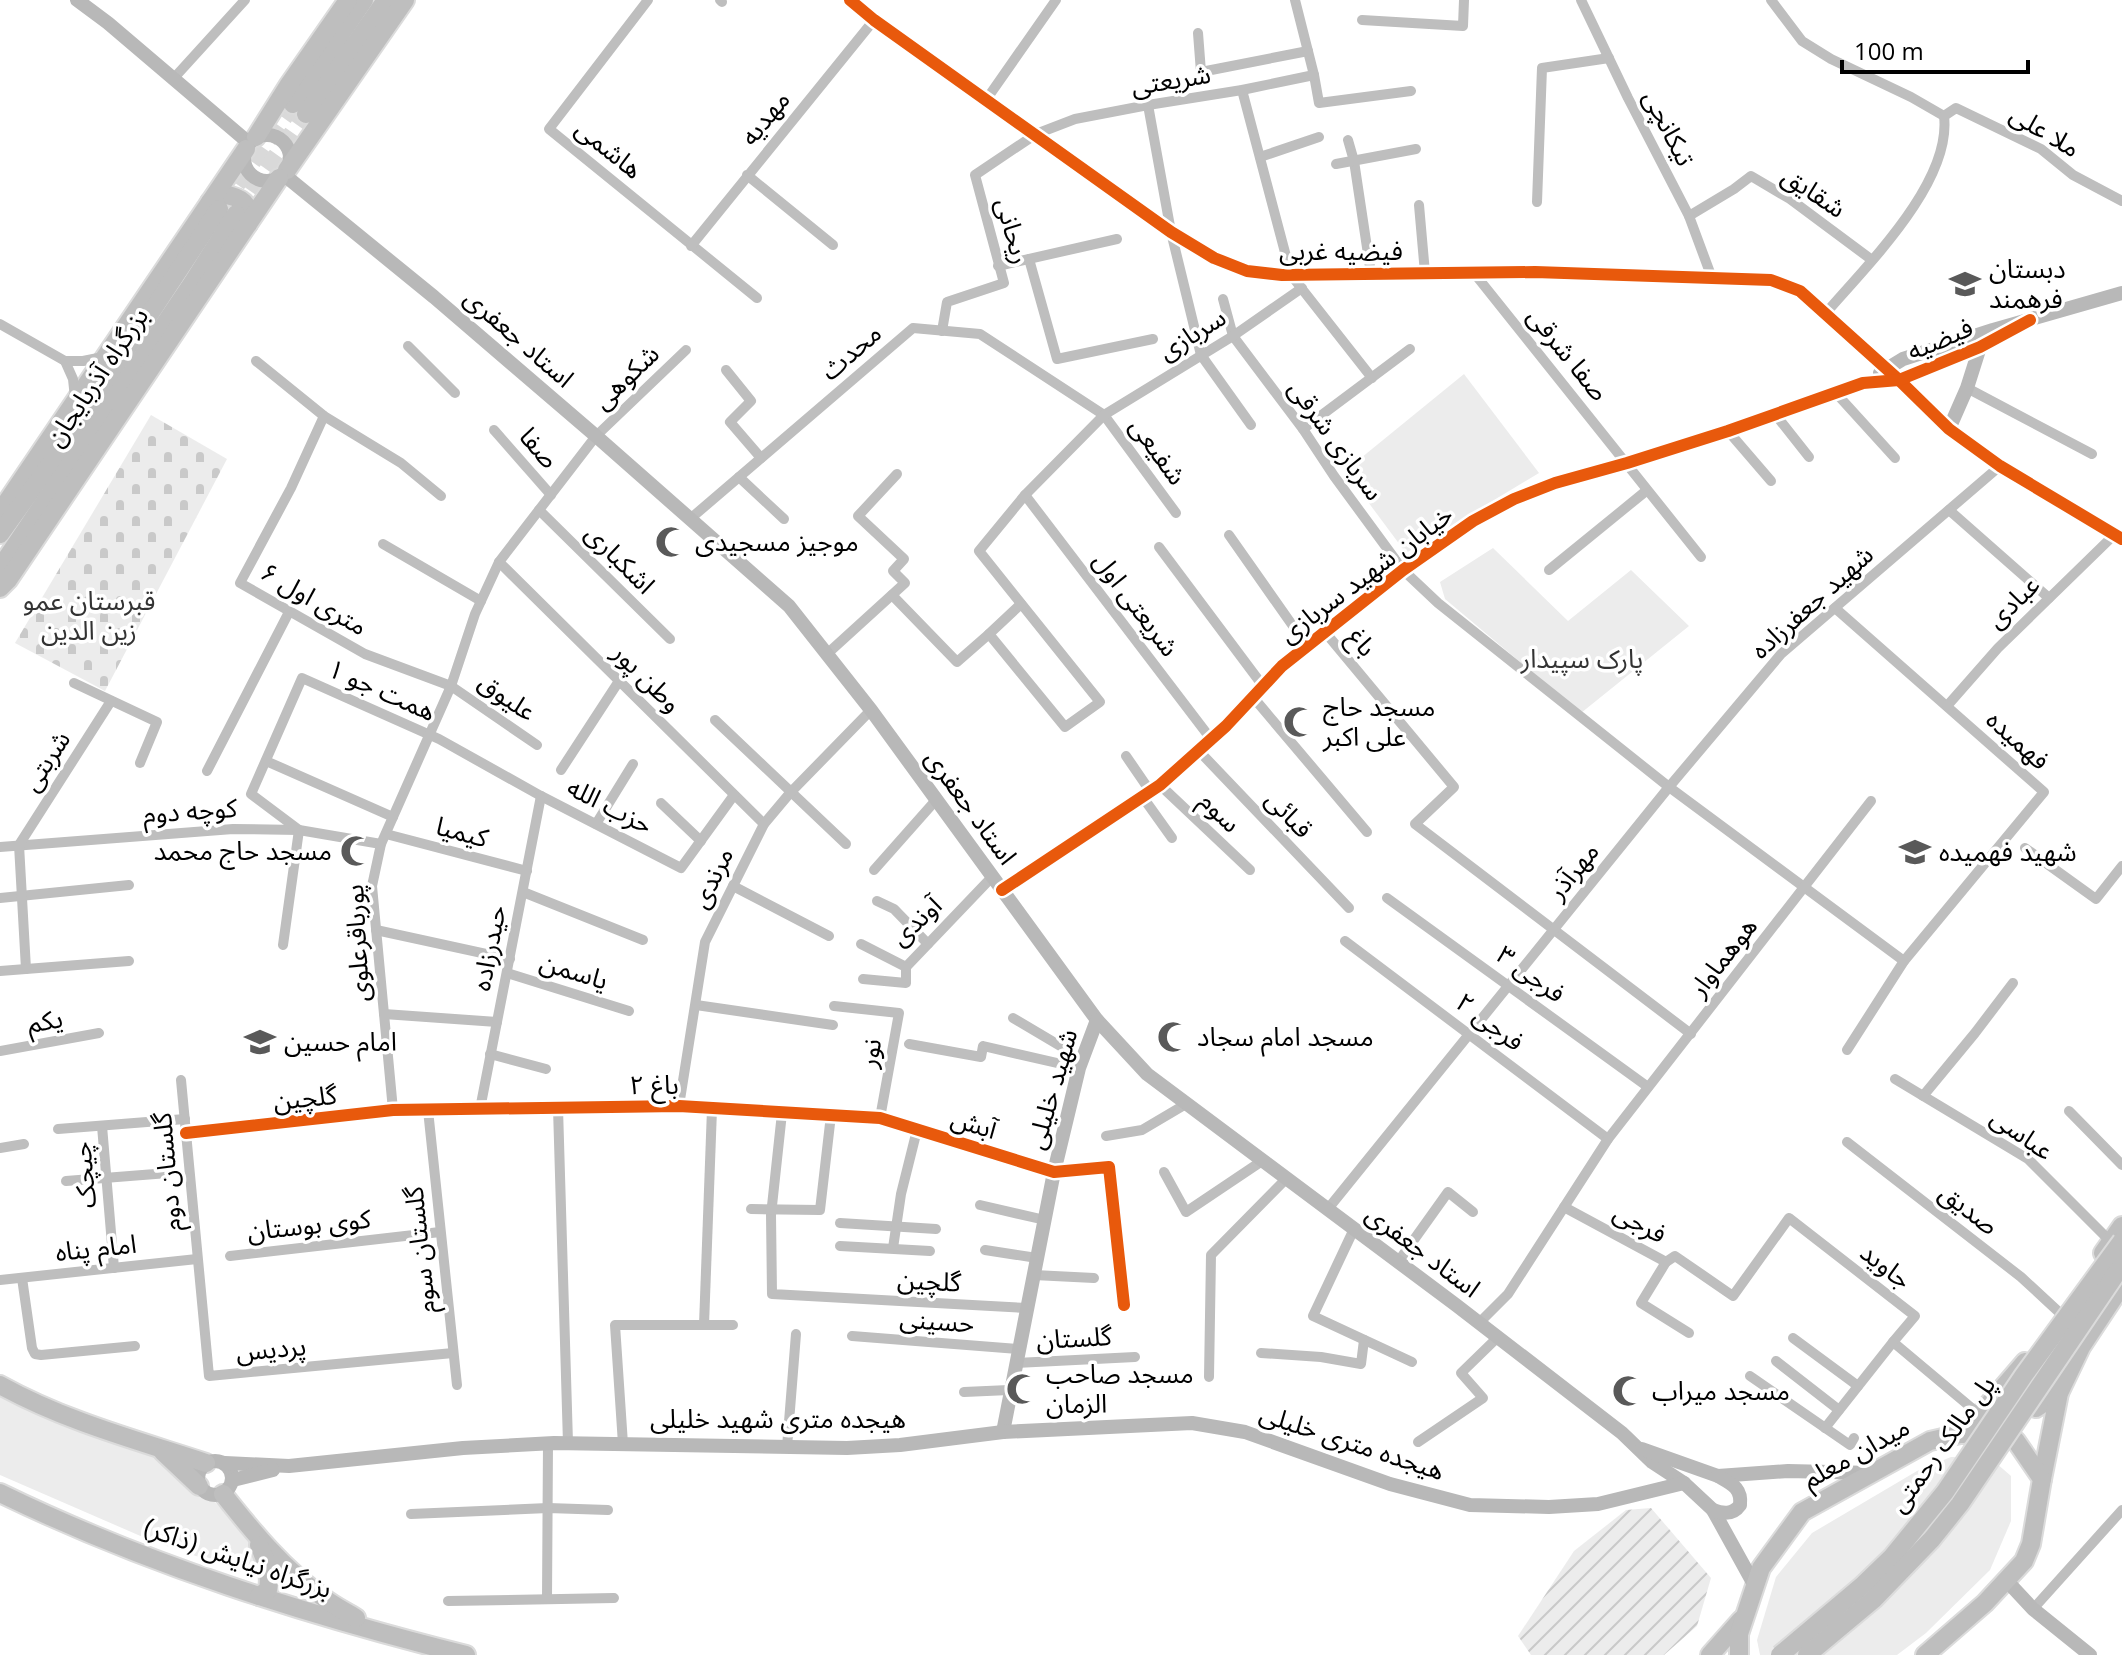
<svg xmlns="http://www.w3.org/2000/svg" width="2122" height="1655" viewBox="0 0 2122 1655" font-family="'Open Sans','Noto Sans Arabic',sans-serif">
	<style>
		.green { fill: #ececec }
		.cemetery { fill: url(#cemetery-stones) }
		.garden { fill: url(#garden-furrows) }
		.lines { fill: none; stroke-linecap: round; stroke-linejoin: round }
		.highway-tunnel { stroke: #d9d9d9; stroke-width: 18; stroke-dasharray: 18 9; stroke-linecap: butt }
		.highway-casing { stroke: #dbdbdb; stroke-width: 22 }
		.street { stroke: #bebebe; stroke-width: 10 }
		.secondary { stroke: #b8b8b8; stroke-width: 14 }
		.highway { stroke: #bebebe; stroke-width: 18 }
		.highway-bridge-casing { stroke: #dbdbdb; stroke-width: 22; stroke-linecap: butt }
		.highway-bridge { stroke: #bebebe; stroke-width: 18 }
		.cycleway-casing { stroke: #fff; stroke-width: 17 }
		.cycleway { stroke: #e8590c; stroke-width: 12 }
		.labels { text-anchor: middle; stroke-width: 7; stroke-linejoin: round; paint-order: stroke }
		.street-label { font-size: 26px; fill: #000; stroke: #fff }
		.poi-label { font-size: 26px; fill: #000; stroke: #fff; text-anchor: start }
		.park-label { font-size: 26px; fill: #333; stroke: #fff }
	</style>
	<defs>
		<pattern id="cemetery-stones" width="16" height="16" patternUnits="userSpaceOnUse" patternTransform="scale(2)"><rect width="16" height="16" fill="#ececec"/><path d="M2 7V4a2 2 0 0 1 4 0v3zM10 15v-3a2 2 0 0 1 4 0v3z" fill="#c9c9c9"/></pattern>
		<pattern id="garden-furrows" width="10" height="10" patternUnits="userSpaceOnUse" patternTransform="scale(2)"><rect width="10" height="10" fill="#ececec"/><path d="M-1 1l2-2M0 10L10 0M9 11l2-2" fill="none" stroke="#c9c9c9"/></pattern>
	</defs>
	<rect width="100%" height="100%" fill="#fff"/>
	<g class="green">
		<path d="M1464,374L1539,473L1406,553L1345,471Z"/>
		<path d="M1493,548L1568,621L1631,570L1689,626L1581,713L1445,599L1440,582Z"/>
		<path d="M0,1392L157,1455L193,1481L234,1521L301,1592L152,1541L0,1475Z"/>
		<path d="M1988,1456L2011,1476V1521L1990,1570L1926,1633L1897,1655H1760L1757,1640L1776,1577L1812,1533L1917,1471L1951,1457Z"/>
	</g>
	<path class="cemetery" d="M151,415L227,459L105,691L15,643Z"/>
	<path class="garden" d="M1651,1508L1711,1578L1697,1626L1664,1655H1531L1518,1636L1574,1551L1626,1510Z"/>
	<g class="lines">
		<g class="highway-tunnel">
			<path d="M221,206L293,104"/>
			<path d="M236,214L306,114"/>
		</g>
		<defs>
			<g id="highway">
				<path d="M293,104L364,0"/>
				<path d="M306,114L386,0"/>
				<path d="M256,137L288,86L348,0"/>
				<path d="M287,170L405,0"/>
				<path d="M210,202L222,194C241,197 252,203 248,224"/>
				<path d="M0,512L246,149"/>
				<path d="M0,534L56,456L219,209"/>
				<path d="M0,568L193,282L236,214"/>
				<path d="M0,588L8,580L279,178"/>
				<path d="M2103,1253L2122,1226"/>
				<path d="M2018,1377L2013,1392L2021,1403L2036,1408L2059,1393"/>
				<path d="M0,1385C65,1421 136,1440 206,1463"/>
				<path d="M1963,1434L2025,1362"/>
				<path d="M163,1452L199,1486"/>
				<path d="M2042,1479L2059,1393L2081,1347L2122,1285"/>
				<path d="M0,1493C148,1565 307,1615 466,1655"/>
				<path d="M223,1494C253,1532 284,1570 324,1598C334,1606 345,1611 356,1618"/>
				<path d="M259,1545C266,1561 271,1573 268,1590L259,1596"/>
				<path d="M1710,1655L1741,1620"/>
				<path d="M1739,1655V1634L1761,1568L1802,1512L1930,1441L1990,1427L2016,1441L2042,1479L2031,1544L2024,1561L1985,1603L1925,1655"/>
			</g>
		</defs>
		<use href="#highway" class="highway-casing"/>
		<g class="street">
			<path d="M648,0L549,129L757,298"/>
			<path d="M720,0L722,2"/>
			<path d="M1295,0L1314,75L1319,103L1411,91"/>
			<path d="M1581,0L1628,98L1689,216L1712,278"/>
			<path d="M1771,0L1802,41L1831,59L1911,97L1944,116C1952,183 1866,266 1825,314"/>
			<path d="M1362,20L1463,26L1464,0"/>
			<path d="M1198,33L1201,72L1308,51"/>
			<path d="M174,78L245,0"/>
			<path d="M1242,90L1291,275L1372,378"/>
			<path d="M986,100L1056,0"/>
			<path d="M1148,105L1171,232L1201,355L1251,425"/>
			<path d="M1944,116L1956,108L2041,149L2073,175L2122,201"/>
			<path d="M1348,140L1354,161L1371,274"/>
			<path d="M1260,157L1319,137"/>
			<path d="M1336,164L1416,149"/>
			<path d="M747,175L833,245"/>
			<path d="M1537,202L1542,68L1609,58"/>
			<path d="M1419,205L1425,273"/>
			<path d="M1689,216L1734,189L1751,176L1790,199L1872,260"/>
			<path d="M691,246L874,20"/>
			<path d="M1029,259L1057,359L1153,339"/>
			<path d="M998,266L1117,239"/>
			<path d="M1474,273L1701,557"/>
			<path d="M1223,299L1233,336L1303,429L1334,476L1403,570L1438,603L1669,787L1781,654L2000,466"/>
			<path d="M0,324L65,361"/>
			<path d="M942,331L947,302L1004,283L975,175L1036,134L1075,119L1148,105L1242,90L1314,75"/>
			<path d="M408,346L455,393"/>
			<path d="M256,361L324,416L401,463L441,496"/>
			<path d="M726,370L751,401L730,422L761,458"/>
			<path d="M1967,388L2092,454"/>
			<path d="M1835,392L1895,458"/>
			<path d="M75,398L73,379L65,361H83L103,357"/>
			<path d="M1775,414L1809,457"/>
			<path d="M324,416L291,488L240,583L365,654L451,686L537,745"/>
			<path d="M1303,429L1410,349"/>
			<path d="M494,430L551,495"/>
			<path d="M1728,431L1771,481"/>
			<path d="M739,477L784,519"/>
			<path d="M1025,495L1211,739"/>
			<path d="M539,510L670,639"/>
			<path d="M1949,510L2049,598"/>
			<path d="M690,519L913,328L980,334L1104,415L1176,513"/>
			<path d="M1229,535L1307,646"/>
			<path d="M383,544L481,601"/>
			<path d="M1159,547L1263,686"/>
			<path d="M499,562L764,824"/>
			<path d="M1549,570L1646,491"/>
			<path d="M892,595L957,662L989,634L1065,727L1100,702L979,551L1025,495L1104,415L1233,336L1302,288"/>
			<path d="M1835,608L2044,792L1904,961L1847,1050"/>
			<path d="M1325,632L1454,787L1415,824L1691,1034"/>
			<path d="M989,634L1021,604"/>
			<path d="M827,654L905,583L893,571L904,559L858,516L897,474"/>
			<path d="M74,683L157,722L140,763"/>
			<path d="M1253,697L1367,832"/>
			<path d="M1947,706L1998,648L2115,534"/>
			<path d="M715,720L846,844"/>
			<path d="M1198,750L1349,908"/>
			<path d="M1126,756L1150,791"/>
			<path d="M266,761L393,817"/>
			<path d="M561,770L619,681"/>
			<path d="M207,771L289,612"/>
			<path d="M1160,785L1250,870"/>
			<path d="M1142,796L1172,838"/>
			<path d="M661,803L701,841"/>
			<path d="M596,824L633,764"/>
			<path d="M386,834L527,871"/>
			<path d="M0,847L233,829L299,830L381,844"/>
			<path d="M2025,848L2096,899L2122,866"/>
			<path d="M874,870L936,800"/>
			<path d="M733,886L829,936"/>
			<path d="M523,892L643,940"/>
			<path d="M0,898L129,885"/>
			<path d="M1387,898L1648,1087"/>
			<path d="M877,901L894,909L928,944"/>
			<path d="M376,930L510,959"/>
			<path d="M1345,941L1608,1139"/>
			<path d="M861,944L906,967L992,877"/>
			<path d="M283,945L299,830L251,794L302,678L439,739L541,796L681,868L734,795"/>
			<path d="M26,969L19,845L111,701"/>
			<path d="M0,971L129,961"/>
			<path d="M507,973L629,1011"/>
			<path d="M863,979L906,983V967"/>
			<path d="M696,1005L833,1025"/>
			<path d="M834,1006L899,1013L880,1118"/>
			<path d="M384,1014L497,1022"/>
			<path d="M1013,1018L1062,1047L1079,1068"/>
			<path d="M909,1044L981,1057L983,1046L1079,1068"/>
			<path d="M0,1051L99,1033"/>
			<path d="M490,1054L546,1069"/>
			<path d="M1895,1079L2028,1159L2111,1242"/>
			<path d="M181,1080L209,1376L453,1353"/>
			<path d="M1923,1096L1975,1033L2013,983"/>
			<path d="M679,1106L705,942L764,824L790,793L871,710"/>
			<path d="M558,1108L568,1443"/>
			<path d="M480,1109L541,796"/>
			<path d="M393,1110L372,886L381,844L451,686L475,614L499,562L596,436L686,350"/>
			<path d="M428,1110L457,1385"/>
			<path d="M2069,1111L2122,1165"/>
			<path d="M782,1113L771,1215L772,1294L1027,1308"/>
			<path d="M102,1126L114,1268"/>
			<path d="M58,1129L185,1119"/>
			<path d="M186,1133L393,1110L679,1106L880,1118L1054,1172L1109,1167L1124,1305"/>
			<path d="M1106,1136L1142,1130L1186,1104"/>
			<path d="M1847,1142L2021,1277L2061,1314"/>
			<path d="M0,1148L24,1144"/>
			<path d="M1164,1172L1186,1212L1262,1161"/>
			<path d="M66,1181L168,1173"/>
			<path d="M980,1205L1045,1220"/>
			<path d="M1564,1207L1666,1262L1675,1256L1733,1296L1789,1218L1915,1316L1893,1342L1980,1415"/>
			<path d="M751,1209L820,1210L831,1115"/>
			<path d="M1327,1210L1669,787L1904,961"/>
			<path d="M840,1223L936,1229"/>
			<path d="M1354,1229L1313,1316L1412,1362"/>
			<path d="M840,1246L930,1251"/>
			<path d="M893,1248L901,1194L917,1130"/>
			<path d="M985,1250L1037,1258"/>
			<path d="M230,1256L440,1232"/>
			<path d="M1398,1262L1448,1192L1473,1212"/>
			<path d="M1666,1262L1641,1303L1689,1333"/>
			<path d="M1034,1275L1094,1278"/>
			<path d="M22,1278L32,1348L35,1354L41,1355L135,1346"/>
			<path d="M0,1280L197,1259"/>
			<path d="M1479,1323L1508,1294L1608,1139L1871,801"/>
			<path d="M704,1325L712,1109"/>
			<path d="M852,1336L1018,1349"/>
			<path d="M1793,1338L1858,1386"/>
			<path d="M1261,1353L1321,1357L1361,1364L1364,1340"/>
			<path d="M1776,1361L1839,1410"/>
			<path d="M1015,1363L1135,1357"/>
			<path d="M1750,1376L1850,1445L1854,1438"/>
			<path d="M1209,1377L1211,1255L1286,1179"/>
			<path d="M964,1392L1009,1390"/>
			<path d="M1825,1428L1893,1342"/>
			<path d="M1418,1442L1483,1398L1461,1373L1498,1337"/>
			<path d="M623,1444L615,1325H733"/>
			<path d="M787,1447L796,1334"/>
			<path d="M411,1514L548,1508L608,1510"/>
			<path d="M547,1599L548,1443"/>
			<path d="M448,1601L614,1598"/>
			<path d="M2033,1609L2122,1510"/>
		</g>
		<g class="secondary">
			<path d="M77,0L108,23L249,143"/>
			<path d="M850,0L874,20L1171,232L1214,258L1247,271L1282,275L1535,272L1771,280L1800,291L1899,380L1949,429L2000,466L2122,539"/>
			<circle cx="267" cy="158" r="23"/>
			<path d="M283,174L434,297L596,436L789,606L871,710L1097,1020L1147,1074L1456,1305L1622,1433L1652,1462L1684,1483L1713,1510L1755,1586"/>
			<path d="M1880,373L1903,359L1993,330L2122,293"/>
			<path d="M1949,429L1967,388L1980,347"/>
			<path d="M1002,890L1160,785L1226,726L1282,666L1403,570L1473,521L1514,499L1555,483L1627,463L1728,431L1863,383L1899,380L1980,347L2030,320"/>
			<path d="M1003,1432L1054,1172L1079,1068L1097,1020"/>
			<path d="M1642,1449L1718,1476L1788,1471L1873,1473"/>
			<circle cx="215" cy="1478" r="17"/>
			<path d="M225,1463L289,1466L463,1448L554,1443L847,1448L900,1445L1003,1432L1192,1423L1245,1432L1390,1484L1470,1505L1549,1507L1598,1504L1684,1483"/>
			<path d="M233,1480L273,1470"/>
			<path d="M1713,1510C1723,1514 1733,1515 1740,1505C1742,1488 1732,1484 1718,1476"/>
			<path d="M2006,1580L2033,1609L2090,1655"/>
		</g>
		<use href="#highway" class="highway"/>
		<defs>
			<g id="highway-bridge">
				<path d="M1780,1655L1862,1586L1892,1557L1945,1492L2024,1375L2122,1241"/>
				<path d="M1807,1655L1874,1599L1932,1539L1960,1504L2122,1265"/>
			</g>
		</defs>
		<use href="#highway-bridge" class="highway-bridge-casing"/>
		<use href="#highway-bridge" class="highway-bridge"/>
		<defs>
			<g id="cycleway">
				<path d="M850,0L874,20L1171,232L1214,258L1247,271L1282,275L1535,272L1771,280L1800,291L1899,380L1949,429L2000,466L2122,539"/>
				<path d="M1002,890L1160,785L1226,726L1282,666L1403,570L1473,521L1514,499L1555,483L1627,463L1728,431L1863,383L1899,380L1980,347L2030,320"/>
				<path d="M186,1133L393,1110L679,1106L880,1118L1054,1172L1109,1167L1124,1305"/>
			</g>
		</defs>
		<use href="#cycleway" class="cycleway-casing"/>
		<use href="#cycleway" class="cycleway"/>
	</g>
	<defs>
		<symbol id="school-bare" viewBox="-9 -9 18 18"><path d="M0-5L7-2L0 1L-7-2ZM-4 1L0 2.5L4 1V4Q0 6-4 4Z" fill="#595959" stroke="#fff" stroke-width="2.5" paint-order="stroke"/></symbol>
		<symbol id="mosque-bare" viewBox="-9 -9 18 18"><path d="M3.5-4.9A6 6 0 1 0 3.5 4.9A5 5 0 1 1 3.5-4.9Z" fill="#595959" stroke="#fff" stroke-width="2.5" paint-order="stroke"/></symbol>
	</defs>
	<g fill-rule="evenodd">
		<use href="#school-bare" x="1943" y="262" width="44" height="44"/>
		<use href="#mosque-bare" x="649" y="520" width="44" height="44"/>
		<use href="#mosque-bare" x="1277" y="700" width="44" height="44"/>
		<use href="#mosque-bare" x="334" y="829" width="44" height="44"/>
		<use href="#school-bare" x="1893" y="830" width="44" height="44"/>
		<use href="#mosque-bare" x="1151" y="1015" width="44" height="44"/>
		<use href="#school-bare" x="238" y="1020" width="44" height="44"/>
		<use href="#mosque-bare" x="1000" y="1367" width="44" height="44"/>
		<use href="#mosque-bare" x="1606" y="1369" width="44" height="44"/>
	</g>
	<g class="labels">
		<g class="street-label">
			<text transform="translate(1171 80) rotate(-9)" y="9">شریعتی</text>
			<text transform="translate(765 118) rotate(-51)" y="9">مهدیه</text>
			<text transform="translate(1669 128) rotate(63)" y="9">تیکانچی</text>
			<text transform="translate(2045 131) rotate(31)" y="9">ملا علی</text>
			<text transform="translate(609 149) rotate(39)" y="9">هاشمی</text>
			<text transform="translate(1814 192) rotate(34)" y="9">شقایق</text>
			<text transform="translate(1013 231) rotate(75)" y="9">ریحانی</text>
			<text x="1341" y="260">فیضیه غربی</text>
			<text transform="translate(1192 334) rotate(-32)" y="9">سربازی</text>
			<text transform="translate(519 338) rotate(41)" y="9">استاد جعفری</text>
			<text transform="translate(1940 339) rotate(-23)" y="9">فیضیه</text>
			<text transform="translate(851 352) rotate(-41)" y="9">محدث</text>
			<text transform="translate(1568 354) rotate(51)" y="9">صفا شرقی</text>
			<text transform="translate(97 377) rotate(-56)" y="9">بزرگراه آذربایجان</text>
			<text transform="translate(626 377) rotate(-44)" y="9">شکوهی</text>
			<text transform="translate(1336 440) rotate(54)" y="9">سربازی شرقی</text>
			<text transform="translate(539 448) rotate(49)" y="9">صفا</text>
			<text transform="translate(1158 451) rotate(54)" y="9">شفیعی</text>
			<text transform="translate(620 559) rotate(45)" y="9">اشکباری</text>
			<text transform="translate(1366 574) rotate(-37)" y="9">خیابان شهید سربازی</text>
			<text transform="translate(314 599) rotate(30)" y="9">۶ متری اول</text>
			<text transform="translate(1812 602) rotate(-42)" y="9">شهید جعفرزاده</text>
			<text transform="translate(2013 602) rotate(-44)" y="9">عبادی</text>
			<text transform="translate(1136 604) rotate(53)" y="9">شریعتی اول</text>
			<text transform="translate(1362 642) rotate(50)" y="9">باغ</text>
			<text transform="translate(647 678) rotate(45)" y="9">وطن پور</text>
			<text transform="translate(382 690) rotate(24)" y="9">همت جو ۱</text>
			<text transform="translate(507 697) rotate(34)" y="9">علیوق</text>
			<text transform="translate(2018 740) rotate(42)" y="9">فهمیده</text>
			<text transform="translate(46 761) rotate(-57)" y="9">شربتی</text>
			<text transform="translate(610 806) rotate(27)" y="9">حزب الله</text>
			<text transform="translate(971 807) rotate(54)" y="9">استاد جعفری</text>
			<text transform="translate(190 811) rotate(-4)" y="9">کوچه دوم</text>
			<text transform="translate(1220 812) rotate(44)" y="9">سوم</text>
			<text transform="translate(1289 814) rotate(46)" y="9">قبائی</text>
			<text transform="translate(462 832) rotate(15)" y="9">کیمیا</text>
			<text transform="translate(1573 871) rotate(-51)" y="9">مهرآذر</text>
			<text transform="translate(712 878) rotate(-64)" y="9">مرندی</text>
			<text transform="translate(916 921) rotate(-43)" y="9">آوندی</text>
			<text transform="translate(357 943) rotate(-93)" y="9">پورباقرعلوی</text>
			<text transform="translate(489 948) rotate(-79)" y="9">حیدرزاده</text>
			<text transform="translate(1723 957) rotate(-52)" y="9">هوهماوار</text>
			<text transform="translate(574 971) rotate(17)" y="9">یاسمن</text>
			<text transform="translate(1531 974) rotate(36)" y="9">فرجی ۳</text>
			<text transform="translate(45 1021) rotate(-10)" y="9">یکم</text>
			<text transform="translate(1490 1022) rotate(37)" y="9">فرجی ۲</text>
			<text transform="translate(870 1053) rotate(-80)" y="9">نور</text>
			<text x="654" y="1094">باغ ۲</text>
			<text transform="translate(1052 1089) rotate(-74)" y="9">شهید خلیلی</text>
			<text transform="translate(305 1098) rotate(-6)" y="9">گلچین</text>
			<text transform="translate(974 1124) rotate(17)" y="9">آبش</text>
			<text transform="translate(2022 1134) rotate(35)" y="9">عباسی</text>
			<text transform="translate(167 1172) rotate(-95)" y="9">گلستان دوم</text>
			<text transform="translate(84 1175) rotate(-95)" y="9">چیچک</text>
			<text transform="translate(1969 1209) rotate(38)" y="9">صدیق</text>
			<text transform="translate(1640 1223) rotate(28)" y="9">فرجی</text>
			<text transform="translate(309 1225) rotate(-6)" y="9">کوی بوستان</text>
			<text transform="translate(96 1248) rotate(-6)" y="9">امام پناه</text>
			<text transform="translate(420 1250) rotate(-96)" y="9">گلستان سوم</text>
			<text transform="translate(1423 1251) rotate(37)" y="9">استاد جعفری</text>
			<text transform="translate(1886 1266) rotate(38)" y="9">جاوید</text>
			<text transform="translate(929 1281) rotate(3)" y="9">گلچین</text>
			<text transform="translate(937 1321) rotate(4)" y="9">حسینی</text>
			<text transform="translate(1074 1338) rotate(-3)" y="9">گلستان</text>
			<text transform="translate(271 1349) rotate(-5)" y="9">پردیس</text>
			<text x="778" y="1428">هیجده متری شهید خلیلی</text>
			<text transform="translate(1352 1442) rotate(18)" y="9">هیجده متری خلیلی</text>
			<text transform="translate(1942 1444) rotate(-54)" y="9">پل مالک رحمتی</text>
			<text transform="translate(1856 1453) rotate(-29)" y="9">میدان معلم</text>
			<text transform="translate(238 1558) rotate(19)" y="9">بزرگراه نیایش (ذاکر)</text>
		</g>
		<g class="poi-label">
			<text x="1989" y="278">دبستان<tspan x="1989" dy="30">فرهمند</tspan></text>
			<text x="695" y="551">موجیز مسجیدی</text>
			<text x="1323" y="716">مسجد حاج<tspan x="1323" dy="30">علی اکبر</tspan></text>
			<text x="332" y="860" text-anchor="end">مسجد حاج محمد</text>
			<text x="1939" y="861">شهید فهمیده</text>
			<text x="1197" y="1046">مسجد امام سجاد</text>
			<text x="284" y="1051">امام حسین</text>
			<text x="1046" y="1383">مسجد صاحب<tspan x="1046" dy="30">الزمان</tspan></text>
			<text x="1652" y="1400">مسجد میراب</text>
		</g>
		<g class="park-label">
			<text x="89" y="610">قبرستان عمو<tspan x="89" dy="30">زین الدین</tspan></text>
			<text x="1582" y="668">پارک سپیدار</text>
		</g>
	</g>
	<path d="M1842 60v12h186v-12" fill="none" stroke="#000000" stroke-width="4"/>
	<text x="1854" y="60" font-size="24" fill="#000000" stroke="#ffffff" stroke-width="6" paint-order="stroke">100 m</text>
</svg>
